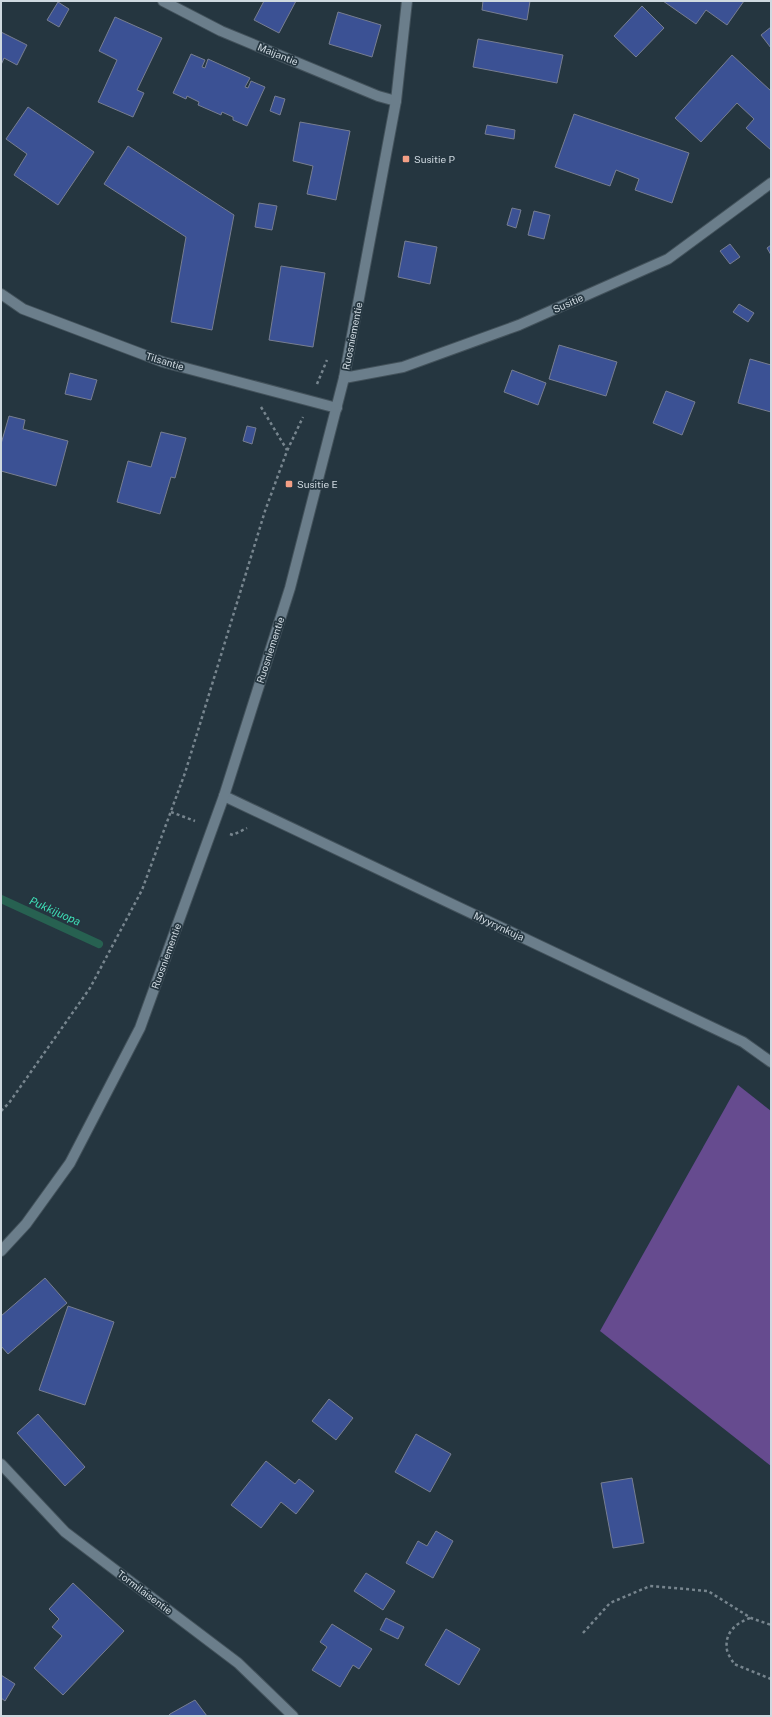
<svg xmlns="http://www.w3.org/2000/svg" width="772" height="1717" viewBox="0 0 772 1717" font-family="'Public Sans',sans-serif">
	<style>
		.green { fill: #664b8f }
		.lines { fill: none; stroke-linecap: round; stroke-linejoin: round }
		.stream { stroke: #276151; stroke-width: 8 }
		.building { fill: #3b5194; stroke: #777e91 }
		.minor-casing { stroke: #43525b; stroke-width: 12 }
		.tertiary-casing { stroke: #43525b; stroke-width: 12 }
		.path { stroke: #77858e; stroke-width: 2.5; stroke-dasharray: 3 3; stroke-linecap: butt }
		.minor { stroke: #6b7e8b; stroke-width: 10 }
		.tertiary { stroke: #6b7e8b; stroke-width: 10 }
		.poi-dot { fill: #f39f85; stroke: #253640; stroke-width: 1.5 }
		.labels { text-anchor: middle; stroke-width: 3.5; stroke-linejoin: round; paint-order: stroke }
		.street-label { font-size: 10px; fill: #cfd9e0; stroke: #253640 }
		.poi-label { font-size: 10px; fill: #cfd9e0; stroke: #253640; text-anchor: start }
		.water-label { font-size: 11px; font-style: italic; fill: #3edeb6; stroke: #253640 }
	</style>
	<rect width="100%" height="100%" fill="#253640"/>
	<path class="green" d="M738,1085L771,1111V1466L600,1331Z"/>
	<g class="lines">
		<path class="stream" d="M1,899L99,944"/>
	</g>
	<g class="building">
		<path d="M264,1H296L279,33L254,20Z"/>
		<path d="M483,1H530L527,20L482,10Z"/>
		<path d="M663,1H744L727,25L706,10L696,24Z"/>
		<path d="M58,2L69,9L59,27L47,20Z"/>
		<path d="M642,6L664,28L636,57L614,36Z"/>
		<path d="M338,12L381,25L372,57L329,44Z"/>
		<path d="M115,17L162,38L137,90L144,93L133,117L98,102L117,60L99,51Z"/>
		<path d="M771,27V48L761,35Z"/>
		<path d="M1,32L27,45L17,65L4,58L1,65Z"/>
		<path d="M478,39L563,55L557,83L473,67Z"/>
		<path d="M191,54L205,60L202,67L205,68L208,59L250,78L245,87L248,88L251,81L265,87L247,126L233,120V117L222,112L221,115L198,105L199,102L187,96L186,99L173,93Z"/>
		<path d="M732,55L771,91V150L746,128L754,119L737,103L701,142L675,118Z"/>
		<path d="M275,96L285,99L280,115L270,111Z"/>
		<path d="M28,107L94,152L58,205L14,175L27,154L6,139Z"/>
		<path d="M574,114L689,153L672,203L635,190L639,179L616,170L610,186L555,167Z"/>
		<path d="M300,122L350,131L336,200L307,194L313,166L293,161Z"/>
		<path d="M487,125L515,130L514,139L485,134Z"/>
		<path d="M128,146L234,215L212,330L171,322L186,237L104,184Z"/>
		<path d="M259,203L277,206L272,230L255,227Z"/>
		<path d="M512,208L521,210L516,228L507,225Z"/>
		<path d="M534,211L550,215L544,239L528,235Z"/>
		<path d="M405,241L437,247L430,284L398,277Z"/>
		<path d="M730,244L740,257L730,264L720,251Z"/>
		<path d="M771,245V255L767,248Z"/>
		<path d="M281,266L325,273L313,347L269,340Z"/>
		<path d="M739,304L754,313L748,322L733,312Z"/>
		<path d="M559,345L617,362L606,396L549,379Z"/>
		<path d="M750,359L771,365V412L738,403Z"/>
		<path d="M512,370L546,383L538,405L504,392Z"/>
		<path d="M70,373L97,380L91,400L65,394Z"/>
		<path d="M666,391L695,402L682,435L653,423Z"/>
		<path d="M9,416L25,420L23,429L68,441L56,486L1,471V444Z"/>
		<path d="M247,426L256,428L252,444L243,441Z"/>
		<path d="M161,432L186,438L175,478L171,477L160,514L117,502L128,461L151,467Z"/>
		<path d="M45,1278L67,1303L8,1354L1,1346V1316Z"/>
		<path d="M68,1306L114,1322L85,1405L39,1390Z"/>
		<path d="M329,1399L353,1418L336,1440L312,1421Z"/>
		<path d="M38,1414L85,1467L65,1486L17,1433Z"/>
		<path d="M416,1434L451,1454L430,1492L395,1472Z"/>
		<path d="M266,1461L295,1484L299,1479L314,1491L296,1514L281,1502L261,1528L231,1505Z"/>
		<path d="M632,1478L644,1543L613,1548L601,1483Z"/>
		<path d="M436,1531L453,1541L433,1578L406,1563L418,1541L427,1546Z"/>
		<path d="M366,1573L395,1591L383,1610L354,1591Z"/>
		<path d="M73,1583L124,1631L63,1695L34,1668L62,1636L52,1627L59,1619L49,1609Z"/>
		<path d="M386,1618L404,1627L398,1639L380,1630Z"/>
		<path d="M332,1624L372,1649L359,1669L353,1665L340,1687L312,1670L327,1647L320,1642Z"/>
		<path d="M446,1629L480,1649L459,1685L425,1665Z"/>
		<path d="M1,1675L15,1684L5,1701L1,1698Z"/>
		<path d="M195,1700L207,1716H168L170,1714Z"/>
	</g>
	<g class="lines">
		<defs>
			<g id="minor">
				<path d="M163,1L221,31L378,96L396,101"/>
				<path d="M1,294L23,309L163,362L337,408"/>
				<path d="M344,378L403,367L519,325L668,259L771,183"/>
				<path d="M224,796L743,1042L771,1062"/>
				<path d="M1,1464L65,1532L238,1663L293,1716"/>
			</g>
			<path id="tertiary" d="M1,1251L26,1224L70,1163L140,1028L224,796L290,588L344,378L396,101L407,1"/>
		</defs>
		<use href="#minor" class="minor-casing"/>
		<use href="#tertiary" class="tertiary-casing"/>
		<g class="path">
			<path d="M317,384L327,360"/>
			<path d="M261,407L287,450"/>
			<path d="M171,812L195,821"/>
			<path d="M230,834L233,835L247,828"/>
			<path d="M1,1111L9,1103L90,988L142,890L185,773L265,511L287,451L303,417"/>
			<path d="M750,1618C736,1623 724,1633 727,1650C728,1655 732,1660 734,1664L771,1679"/>
			<path d="M583,1633L610,1603L650,1586L708,1591L751,1618L771,1625"/>
		</g>
		<use href="#minor" class="minor"/>
		<use href="#tertiary" class="tertiary"/>
	</g>
	<g class="poi-dot">
		<rect x="402" y="155" width="8" height="8" rx="2"/>
		<rect x="285" y="480" width="8" height="8" rx="2"/>
	</g>
	<g class="labels">
		<g class="street-label">
			<text transform="translate(278 54) rotate(22)" y="4">Maijantie</text>
			<text transform="translate(568 303) rotate(-24)" y="4">Susitie</text>
			<text transform="translate(352 336) rotate(-79)" y="4">Ruosniementie</text>
			<text transform="translate(165 361) rotate(17)" y="4">Tilsantie</text>
			<text transform="translate(270 650) rotate(-72)" y="4">Ruosniementie</text>
			<text transform="translate(499 926) rotate(25)" y="4">Myyrynkuja</text>
			<text transform="translate(166 956) rotate(-70)" y="4">Ruosniementie</text>
			<text transform="translate(145 1592) rotate(37)" y="4">Tormilaisentie</text>
		</g>
		<g class="poi-label">
			<text x="414" y="163">Susitie P</text>
			<text x="297" y="488">Susitie E</text>
		</g>
		<g class="water-label">
			<text transform="translate(55 911) rotate(24)" y="4">Pukkijuopa</text>
		</g>
	</g>
	<rect width="772" height="1717" fill="none" stroke="#cfd9e0" stroke-width="4"/>
</svg>
